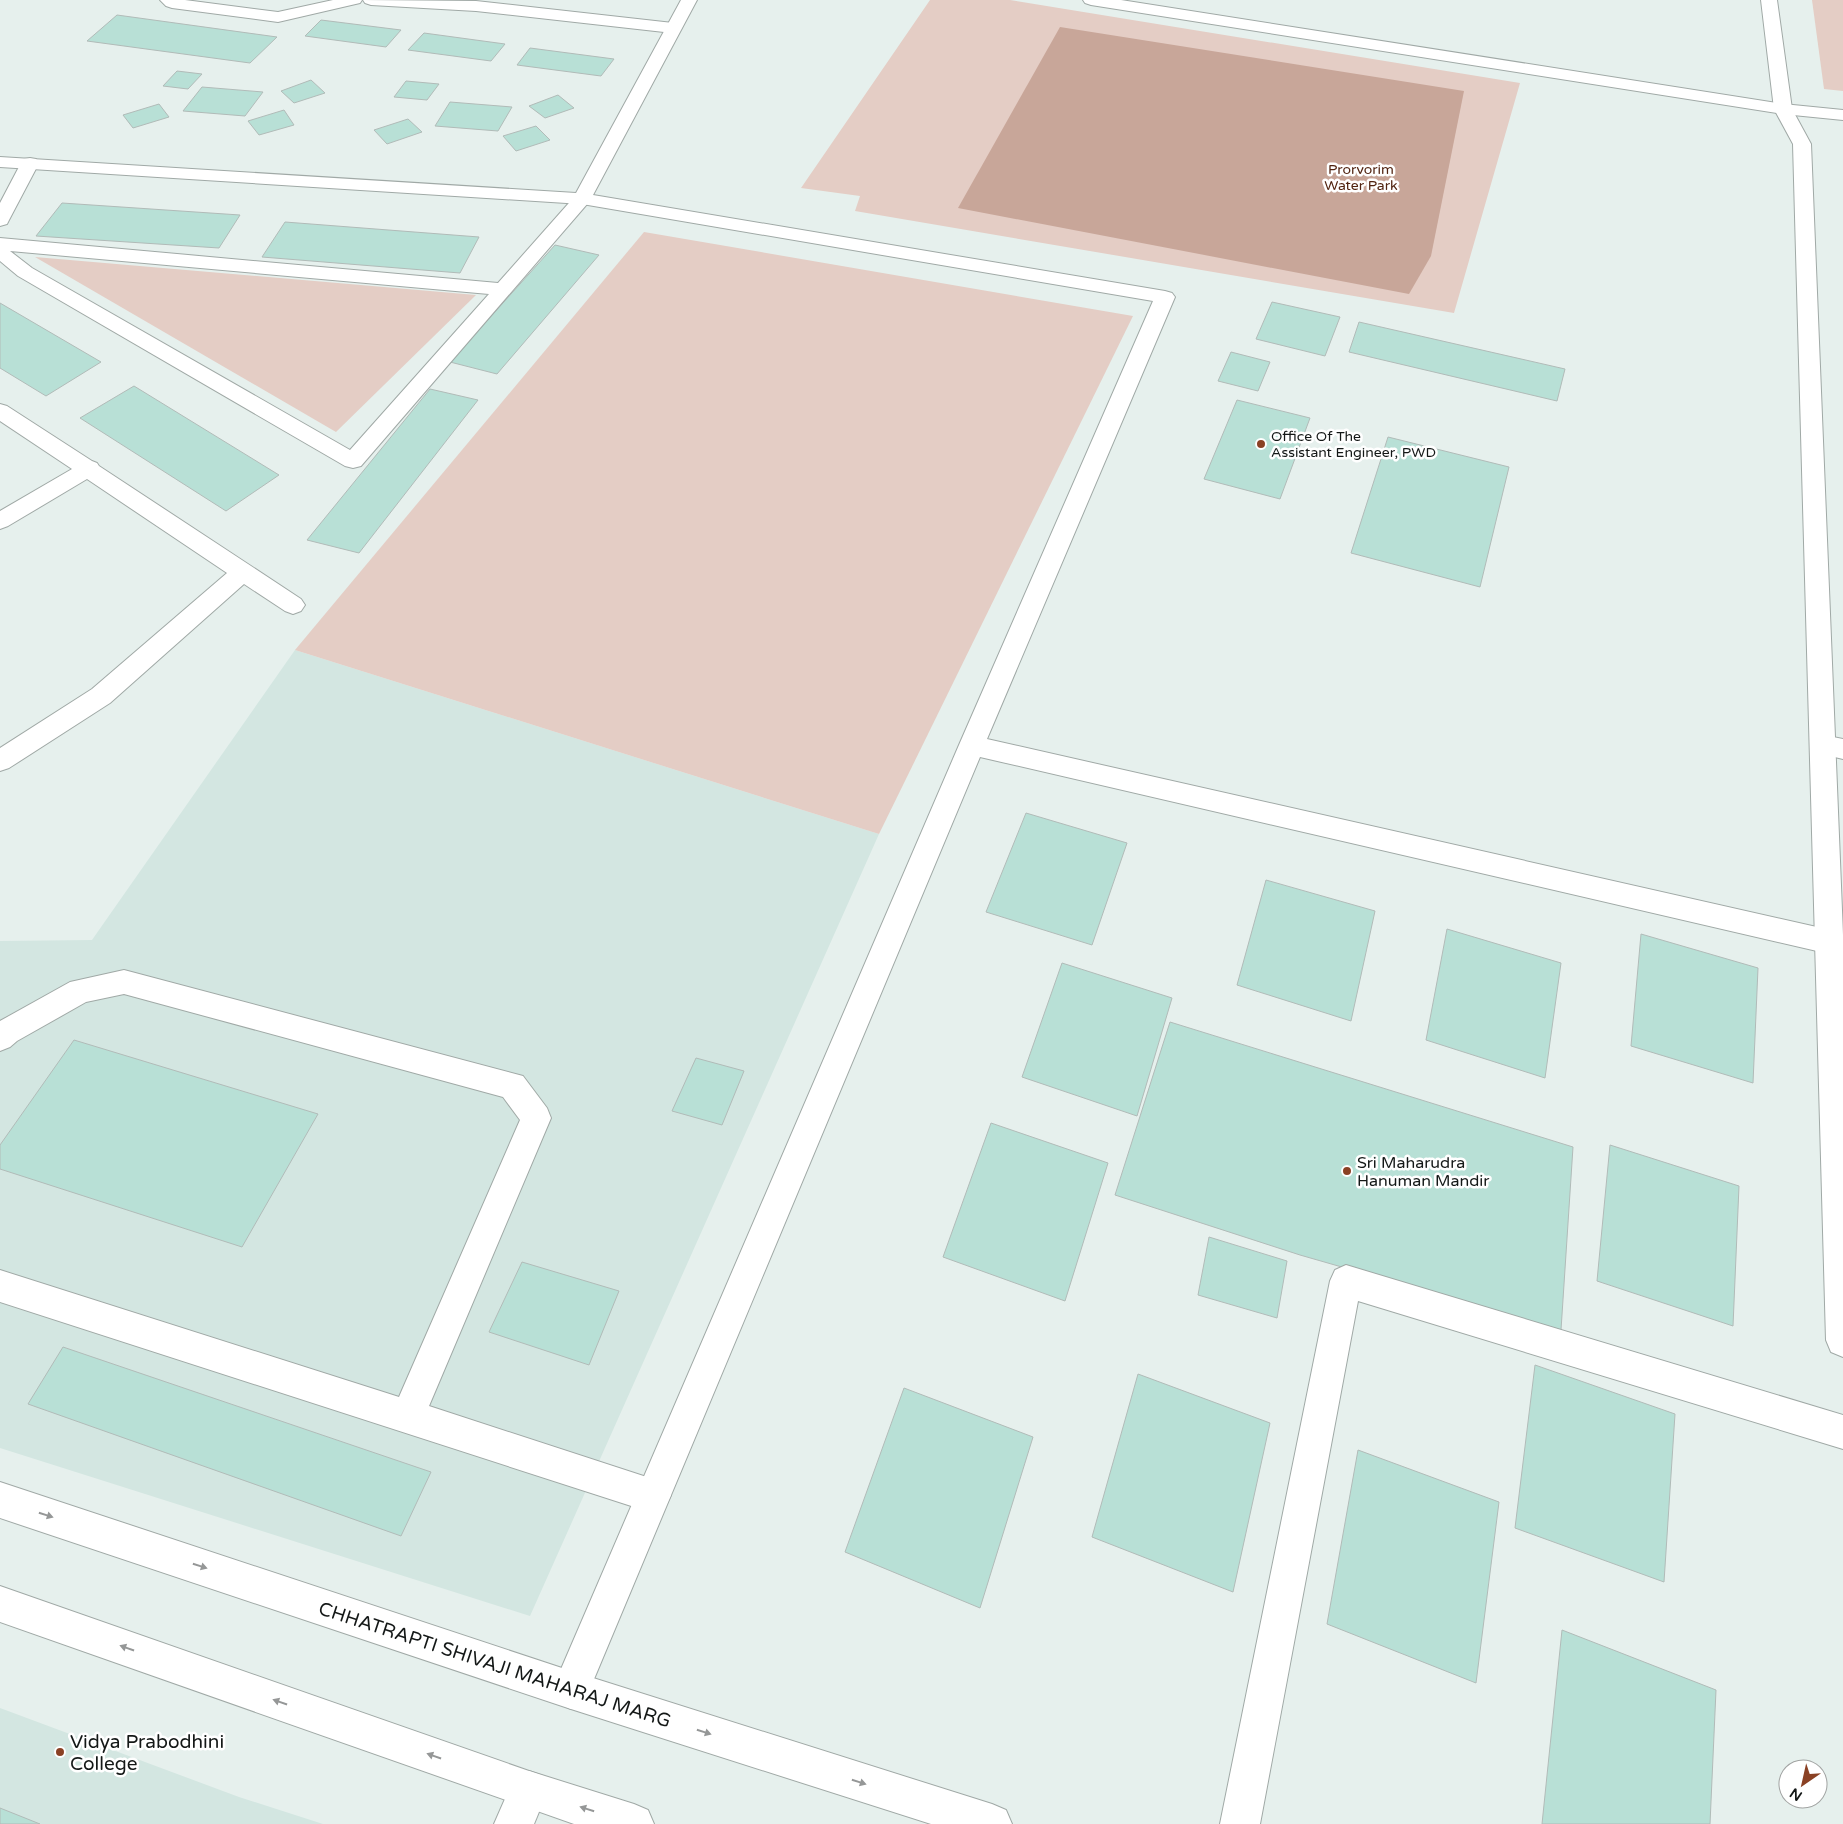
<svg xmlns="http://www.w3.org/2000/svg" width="1843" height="1824" viewBox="0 0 1843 1824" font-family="'Varela Round',sans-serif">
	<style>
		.built { fill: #d3e6e1 }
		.green { fill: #e4cdc5 }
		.water { fill: #c8a699 }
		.building { fill: #b8e0d6; stroke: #b1bbb8 }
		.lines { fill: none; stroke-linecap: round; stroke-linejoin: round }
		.lane-casing { stroke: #a0a9a6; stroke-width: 2 }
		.street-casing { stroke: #a0a9a6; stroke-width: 2 }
		.secondary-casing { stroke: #a0a9a6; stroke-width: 2 }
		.lane { fill: #fff; fill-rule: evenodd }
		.street { fill: #fff; fill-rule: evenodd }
		.secondary { fill: #fff; fill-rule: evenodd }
		.oneway { fill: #959797 }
		.poi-dot { fill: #8a4124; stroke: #fff; stroke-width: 2 }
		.labels { text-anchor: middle; stroke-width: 5; stroke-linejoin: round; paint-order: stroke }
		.far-park-label { font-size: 14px; fill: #512310; stroke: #fff }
		.far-poi-label { font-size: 14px; fill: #141817; stroke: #fff; text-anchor: start }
		.poi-label { font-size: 16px; fill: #141817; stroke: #fff; text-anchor: start }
		.near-street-label { font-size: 19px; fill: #141817; stroke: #fff }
		.near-poi-label { font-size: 19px; fill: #141817; stroke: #fff; text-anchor: start }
	</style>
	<rect width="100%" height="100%" fill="#e6f0ed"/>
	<g class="built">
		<path d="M295,650L879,834L530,1616L0,1448V941L92,940Z"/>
		<path d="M0,1708L239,1797L323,1824H0Z"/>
	</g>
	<g class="green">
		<path d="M930,0H1010L1520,83L1454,313L855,211L860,196L801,188Z"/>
		<path d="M1812,0H1843V91L1824,89Z"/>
		<path d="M644,232L1133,316L879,834L295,650Z"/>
		<path d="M35,257L476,295L336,432Z"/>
	</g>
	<path class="water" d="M1060,27L1464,91L1431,256L1409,294L958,208Z"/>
	<g class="building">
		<path d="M117,15L277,37L250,63L87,41Z"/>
		<path d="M321,20L401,30L386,47L305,36Z"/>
		<path d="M424,33L505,44L491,61L408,50Z"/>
		<path d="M530,48L614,59L601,76L517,65Z"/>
		<path d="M177,71L202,74L188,89L163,86Z"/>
		<path d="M311,80L325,93L294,103L281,91Z"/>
		<path d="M406,81L439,84L427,100L394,97Z"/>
		<path d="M202,87L263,92L245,116L183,111Z"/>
		<path d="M558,95L574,108L545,118L529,106Z"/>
		<path d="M450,102L512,107L498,131L435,126Z"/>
		<path d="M159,104L169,117L133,128L123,115Z"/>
		<path d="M284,110L294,125L259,135L248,121Z"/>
		<path d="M408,119L422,132L387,144L374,130Z"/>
		<path d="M536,126L550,140L516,151L503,136Z"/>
		<path d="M62,203L240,215L219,248L36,236Z"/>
		<path d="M285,222L479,237L460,273L262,257Z"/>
		<path d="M555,245L599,255L497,374L450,362Z"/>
		<path d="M1272,302L1340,317L1325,356L1256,339Z"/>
		<path d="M0,303L101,362L46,396L0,368Z"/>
		<path d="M1359,322L1565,369L1557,401L1349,352Z"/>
		<path d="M1231,352L1270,362L1258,391L1218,381Z"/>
		<path d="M134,386L279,475L226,511L80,418Z"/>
		<path d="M430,389L478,400L359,553L307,540Z"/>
		<path d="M1237,400L1310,418L1280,499L1204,479Z"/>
		<path d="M1388,437L1509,467L1480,587L1351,553Z"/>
		<path d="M1026,813L1127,843L1092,945L986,912Z"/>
		<path d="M1266,880L1375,911L1351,1021L1237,985Z"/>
		<path d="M1447,929L1561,963L1545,1078L1426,1040Z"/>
		<path d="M1641,934L1758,968L1753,1083L1631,1046Z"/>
		<path d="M1062,963L1172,998L1137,1116L1022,1077Z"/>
		<path d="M1170,1022L1573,1147L1561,1330L1300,1255L1115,1195Z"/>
		<path d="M74,1040L318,1114L242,1247L0,1169V1145Z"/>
		<path d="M696,1058L744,1071L722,1125L672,1111Z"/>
		<path d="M991,1123L1108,1163L1065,1301L943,1257Z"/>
		<path d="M1610,1145L1739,1186L1733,1326L1597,1281Z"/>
		<path d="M1209,1237L1287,1261L1277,1318L1198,1295Z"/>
		<path d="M522,1262L619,1291L589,1365L489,1332Z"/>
		<path d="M63,1347L431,1472L401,1536L28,1404Z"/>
		<path d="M1535,1365L1675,1414L1664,1582L1515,1528Z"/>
		<path d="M1138,1374L1270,1423L1233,1592L1092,1537Z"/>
		<path d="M904,1388L1033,1437L980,1608L845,1552Z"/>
		<path d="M1358,1450L1499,1502L1476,1683L1327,1624Z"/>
		<path d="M1562,1630L1716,1690L1710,1824H1542Z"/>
		<path d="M0,1808L40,1824H0Z"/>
	</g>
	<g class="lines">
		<defs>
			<g id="lane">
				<path d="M160,0H185L278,12L333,0H362L360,3L278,22L172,8L166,6Z"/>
				<path d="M363,0L476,1L673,23L679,25L681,28L679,31L673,33L476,11L371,5L365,3Z"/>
				<path d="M30,158L36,159L39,163L9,220L7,224L0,226V203L21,163L24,159Z"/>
				<path d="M582,194L588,195L591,199L588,203L361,466L353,468L345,466L18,276L0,261V238L498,283L576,195ZM10,251L489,294L350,450L32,268Z"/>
				<path d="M1823,735L1843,739V759L1814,752L1810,745L1814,738Z"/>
				<path d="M124,970L523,1076L547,1108L551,1118L429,1406L665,1483L671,1495L665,1507L653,1513L0,1302V1270L399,1397L520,1120L503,1097L124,994L86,1002L17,1041L10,1047L0,1051V1021L70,982Z"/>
			</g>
			<g id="street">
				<path d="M681,0H697L593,195L1165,291L1172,293L1175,297L987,739L1830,930L1840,934L1843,944L1840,950L1830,954L980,757L584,1703L571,1709L558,1703L552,1690L959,745L1153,301L582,204L0,167V157L576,193Z"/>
				<path d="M1083,0H1121L1783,104L1843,110V120L1783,114L1091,5L1085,3Z"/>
				<path d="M0,404L7,406L92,461L97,463L99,466L301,599L305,605L301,611L293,614L285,611L244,584L110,703L9,768L0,771V748L92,689L227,573L87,479L8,526L0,529V511L72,469L0,421Z"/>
				<path d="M1346,1265L1843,1415V1449L1358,1301L1260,1824H1220L1330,1281L1335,1270Z"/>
				<path d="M529,1771L543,1776L548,1790L534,1824H494L515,1776Z"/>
			</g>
			<g id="secondary">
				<path d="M1761,0H1777L1792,109L1811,144L1843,935V1357L1831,1352L1826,1340L1793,144L1774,109Z"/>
				<path d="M0,1482L571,1671L992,1804L1006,1810L1012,1824H931L571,1709L0,1518Z"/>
				<path d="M0,1586L529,1771L634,1804L648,1810L654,1824H574L0,1622Z"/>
			</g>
		</defs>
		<use href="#lane" class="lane-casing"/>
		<use href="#street" class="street-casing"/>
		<use href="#secondary" class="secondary-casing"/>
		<use href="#lane" class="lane"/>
		<use href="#street" class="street"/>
		<use href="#secondary" class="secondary"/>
	</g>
	<defs><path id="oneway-solid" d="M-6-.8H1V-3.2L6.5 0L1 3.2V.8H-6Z" transform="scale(1.25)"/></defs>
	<g class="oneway">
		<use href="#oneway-solid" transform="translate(46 1515) rotate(18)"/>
		<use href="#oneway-solid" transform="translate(200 1566) rotate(18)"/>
		<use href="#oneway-solid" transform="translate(127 1648) rotate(-161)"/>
		<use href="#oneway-solid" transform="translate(280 1702) rotate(-161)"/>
		<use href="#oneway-solid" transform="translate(704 1732) rotate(18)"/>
		<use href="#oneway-solid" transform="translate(434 1756) rotate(-161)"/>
		<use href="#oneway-solid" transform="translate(859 1782) rotate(18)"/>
		<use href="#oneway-solid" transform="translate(587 1809) rotate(-162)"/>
	</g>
	<g class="poi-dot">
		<circle cx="1261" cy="444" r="5"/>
		<circle cx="1347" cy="1171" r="5"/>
		<circle cx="60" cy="1752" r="5"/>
	</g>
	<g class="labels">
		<g class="far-park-label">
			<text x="1361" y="174">Prorvorim<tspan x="1361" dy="16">Water Park</tspan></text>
		</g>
		<g class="far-poi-label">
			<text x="1271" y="441">Office Of The<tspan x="1271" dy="16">Assistant Engineer, PWD</tspan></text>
		</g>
		<g class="poi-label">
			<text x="1357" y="1168">Sri Maharudra<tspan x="1357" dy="18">Hanuman Mandir</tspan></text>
		</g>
		<g class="near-street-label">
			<text transform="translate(495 1664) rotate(18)" y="7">CHHATRAPTI SHIVAJI MAHARAJ MARG</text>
		</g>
		<g class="near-poi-label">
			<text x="70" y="1748">Vidya Prabodhini<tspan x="70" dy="22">College</tspan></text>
		</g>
	</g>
	<g transform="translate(1803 1784) rotate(214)"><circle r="24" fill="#ffffff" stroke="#a1a3a2"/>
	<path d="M0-4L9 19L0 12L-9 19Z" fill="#8a4124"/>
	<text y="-8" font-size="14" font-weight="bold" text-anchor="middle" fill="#141817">N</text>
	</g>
</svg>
